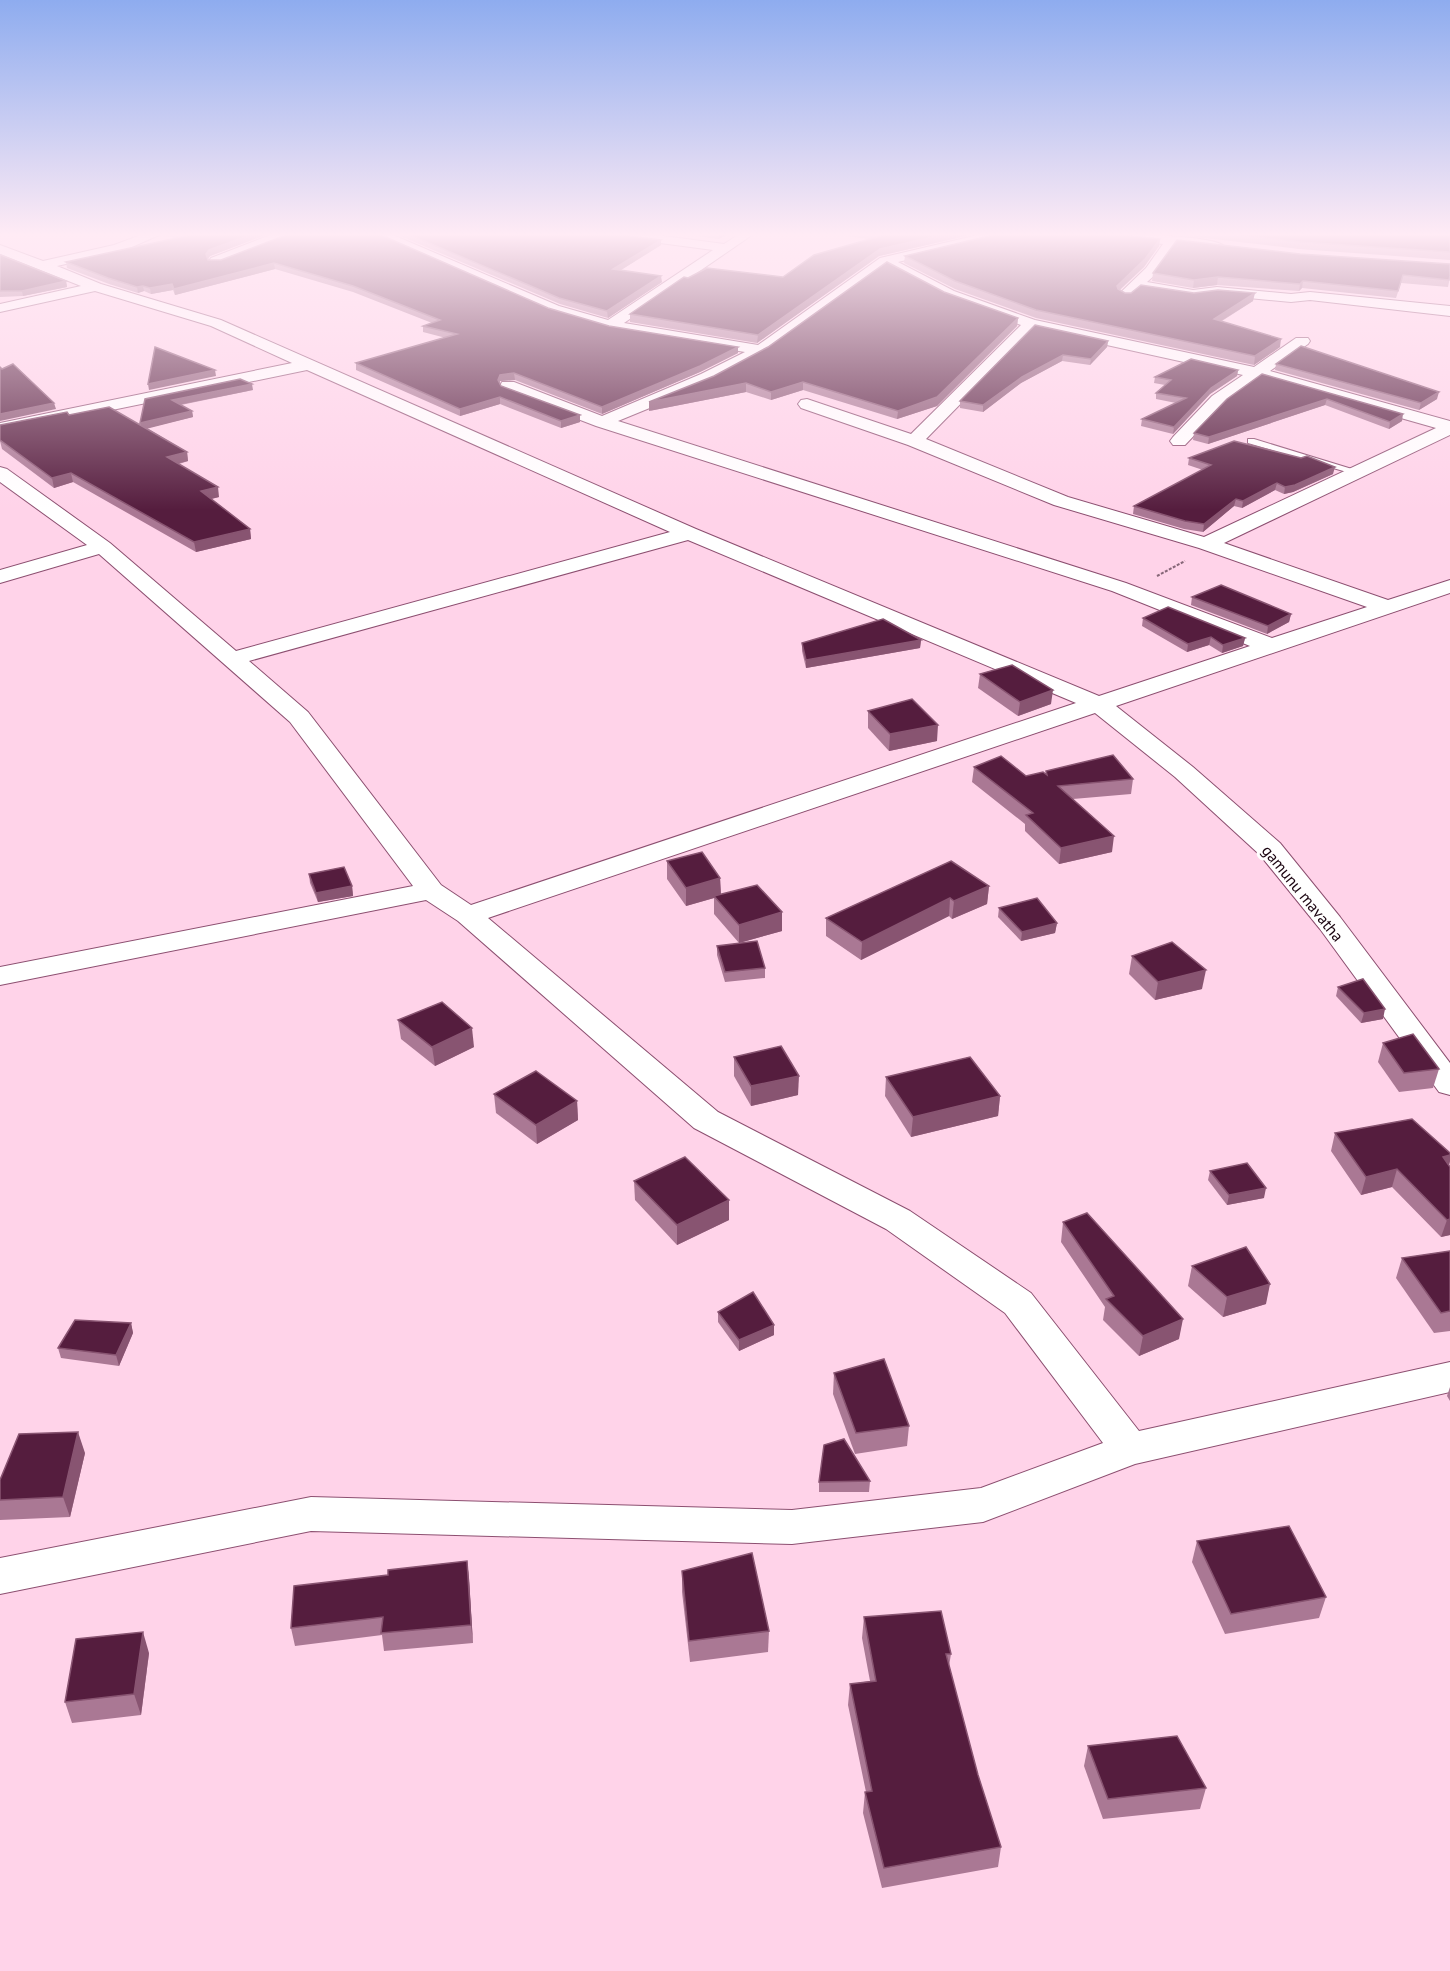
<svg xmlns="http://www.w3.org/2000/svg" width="1450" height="1971" viewBox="0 0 1450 1971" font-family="'PT Sans',sans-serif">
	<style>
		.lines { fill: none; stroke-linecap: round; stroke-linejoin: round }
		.service-casing { stroke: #8c4f70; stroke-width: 2 }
		.minor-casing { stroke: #8c4f70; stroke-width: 2 }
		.path { stroke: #876778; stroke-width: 2; stroke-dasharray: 3 1.5; stroke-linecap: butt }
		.service { fill: #fff; fill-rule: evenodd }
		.minor { fill: #fff; fill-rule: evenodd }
		.wall { fill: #aa7894 }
		.shaded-wall { fill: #885471 }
		.building { fill: #551d3e; stroke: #885471; stroke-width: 1.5 }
		.labels { text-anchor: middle; stroke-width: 6; stroke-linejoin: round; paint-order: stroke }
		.street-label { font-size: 16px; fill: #1b0511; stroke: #fff }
	</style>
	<rect width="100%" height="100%" fill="#ffd3e9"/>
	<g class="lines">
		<defs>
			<path id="service" d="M1248,439H1254L1365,473L1357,475L1248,443Z"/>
			<g id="minor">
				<path d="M141,235H159L123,251L57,266L101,284L221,320L696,529L1099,696L1250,646L1112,591L596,426L502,390L500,386L502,382H514L602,416L701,374L745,352L610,330L549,312L376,235H393L559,306L608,320L713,250L630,239L624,235H656L724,244L738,235H752L624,323L758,345L880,258L978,235H999L998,238L898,262L954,291L1035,320L1254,367L1296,338H1308L1310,341L1308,344L1270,371L1450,421V435L1224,543L1388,600L1450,580V593L1116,706L1193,767L1280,843L1340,917L1450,1063V1095L1439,1092L1320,929L1260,855L1175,777L1095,713L488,918L718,1112L910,1211L1031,1293L1139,1431L1450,1362V1392L1135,1464L983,1522L792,1544L311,1531L0,1594V1558L311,1497L792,1510L981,1488L1103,1443L1005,1313L886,1229L694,1128L458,921L426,900L0,985V967L413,886L290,722L99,554L0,583V570L87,545L0,482V467L7,469L110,543L236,651L670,532L307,370L0,433V423L292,363L211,326L95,291L0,312V304L81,286L0,254V245L43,261L114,245ZM886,267L944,297L1021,325L911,434L807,399L801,400L798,404L801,408L908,445L1054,505L1199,548L1367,607L1272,638L1126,583L618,421L713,382L767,353ZM1034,329L1243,375L1212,396L1173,437L1170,441L1173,445H1185L1224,404L1260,378L1436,428L1204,537L1068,497L926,439ZM688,540L1076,703L471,905L441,885L308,712L249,661Z"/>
				<path d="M270,235H288L286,238L221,264H211L209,261L211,258Z"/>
				<path d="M1112,235C1129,233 1214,236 1224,246L1217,250L1175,245L1156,274L1147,282L1193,290L1217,287L1291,294L1310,292L1450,306V316L1310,300L1291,302L1217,295L1193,298L1139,290L1130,298L1125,299L1118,295L1146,268L1163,244L1119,239Z"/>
			</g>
		</defs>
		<use href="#service" class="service-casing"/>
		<use href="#minor" class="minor-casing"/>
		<path class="path" d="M1157,576L1185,561"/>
		<use href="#service" class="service"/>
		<use href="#minor" class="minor"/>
	</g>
	<g class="wall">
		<path d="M160,235H265L210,256L208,259V260H221L286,235L609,326L738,353L700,372L602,414L515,380L500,381L499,383L501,386L580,415V422L561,428L500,404L460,416L356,370V363L446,338L423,332V326L432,323L353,292L275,269L175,295L173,290L151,294L144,291L138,293L109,284L67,268L66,262L176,238Z"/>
		<path d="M398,235H628L630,236L661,240V245L621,270L662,282L608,318L560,304Z"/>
		<path d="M691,235H727L718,239Z"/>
		<path d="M840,235H970L879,256L757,343L630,322V314L688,278L783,277L868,239Z"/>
		<path d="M1179,235H1450V260L1299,249Z"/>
		<path d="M1160,239L1159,246L1144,267L1120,290L1125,293L1253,301L1222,321L1280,347L1254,365L1036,318L955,289L904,263L905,256Z"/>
		<path d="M1300,254L1450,277L1448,287L1401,283L1396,298L1302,288L1299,291L1217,285L1193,288L1152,281L1153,273Z"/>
		<path d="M0,255L66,281L67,287L23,296L0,297Z"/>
		<path d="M944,292L1018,318L1017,326L937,406L897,419L803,390L771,400L746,392L649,411Z"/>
		<path d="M1035,325L1108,341L1107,347L1090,365L1062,361L1021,383L983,412L960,408V401Z"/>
		<path d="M1276,364L1437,399L1419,410L1275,370Z"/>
		<path d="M1238,370L1237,376L1210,394L1173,434L1141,426L1142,419L1176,403L1156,399V393L1165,385L1154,383L1155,377Z"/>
		<path d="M1262,374L1402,421L1389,429L1325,405L1208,444L1193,440L1194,433Z"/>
		<path d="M253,390L181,405L192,411L193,417L147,428L187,452L188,461L179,464L219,497L211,499L250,529L251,539L196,552L73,482L54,488L2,449L0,441V425L69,415L141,425L145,399Z"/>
		<path d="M1189,458L1333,474L1293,492L1284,494L1275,490L1242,508L1234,506L1203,532L1184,529L1133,514L1134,506L1203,470L1188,465Z"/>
		<path d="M1192,597L1291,614L1289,622L1267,634L1191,605Z"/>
		<path d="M1143,618L1245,638L1243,646L1222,653L1209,645L1187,652L1142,626Z"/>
		<path d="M921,640L920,648L806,668L802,651V643Z"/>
		<path d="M980,674L1051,704L1018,716L978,688Z"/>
		<path d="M868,711L937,741L889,751L868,728Z"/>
		<path d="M974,767L1026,776L1046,774V771L1133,779L1131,794L1073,799L1112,852L1059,864L1025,831V824L972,782Z"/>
		<path d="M667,861L720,878L721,895L782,912V931L739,943L714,914V898L686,906L667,879Z"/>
		<path d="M309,874L352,886L353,896L318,902L310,883Z"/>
		<path d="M989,886L987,904L952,919L949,916L861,960L826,936V918Z"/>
		<path d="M999,908L1057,923L1055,933L1021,941L998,917Z"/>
		<path d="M717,946L765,968V978L725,982L717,955Z"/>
		<path d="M1132,956L1202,989L1155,1000L1129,974Z"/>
		<path d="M1338,987L1383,1019L1361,1023L1336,996Z"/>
		<path d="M398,1020L474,1047L435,1066L401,1039Z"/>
		<path d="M1383,1043L1439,1069L1433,1088L1399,1092L1378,1062Z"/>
		<path d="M734,1057L798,1095L751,1106L734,1076Z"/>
		<path d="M886,1077L1000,1096L998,1116L911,1137L885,1096Z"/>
		<path d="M494,1094L577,1101L578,1120L537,1144L496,1113Z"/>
		<path d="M1335,1133L1450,1153V1161L1449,1165L1450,1167V1235L1441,1237L1392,1187L1361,1195L1331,1151Z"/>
		<path d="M1210,1171L1264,1198L1227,1205L1208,1180Z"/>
		<path d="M634,1181L729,1200V1220L677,1245L635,1200Z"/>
		<path d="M1063,1222L1179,1339L1139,1356L1103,1320L1105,1307L1061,1242Z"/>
		<path d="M1450,1251V1331L1434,1333L1396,1278L1402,1258Z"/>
		<path d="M1192,1266L1266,1304L1223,1317L1188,1286Z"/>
		<path d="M718,1312L774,1325V1335L739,1351L718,1322Z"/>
		<path d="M131,1323L133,1333L119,1366L61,1358L58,1348Z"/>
		<path d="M834,1373L909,1426L907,1446L855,1454L833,1394Z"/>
		<path d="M1450,1387V1401L1447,1396Z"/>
		<path d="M85,1453L70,1517L0,1520V1480Z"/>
		<path d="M870,1481L869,1492H819V1482Z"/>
		<path d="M1197,1541L1326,1597L1319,1618L1225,1634L1192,1562Z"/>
		<path d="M467,1561L469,1578L473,1643L384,1651L382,1635L295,1646L291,1628L388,1575Z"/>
		<path d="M682,1571L769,1631L768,1652L690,1662L682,1592Z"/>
		<path d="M864,1617L951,1654L949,1666L978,1775L1001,1847L998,1867L882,1888L863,1813L865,1792H866L848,1705L850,1684L870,1681L862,1638Z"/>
		<path d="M149,1653L141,1715L72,1723L65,1702Z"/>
		<path d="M1088,1746L1206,1788L1200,1809L1103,1819L1084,1766Z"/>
	</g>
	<g class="shaded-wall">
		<path d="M250,235H265L210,256L207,260L206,254L209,250Z"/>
		<path d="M718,235H727L718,239Z"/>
		<path d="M941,235H970L879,256L757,343L758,335L880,249Z"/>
		<path d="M1160,239L1159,246L1144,267L1116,293L1117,286Z"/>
		<path d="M661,240V245L613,275V269Z"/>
		<path d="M274,263L275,269L175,295L174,289Z"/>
		<path d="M661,276L662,282L608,318L607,311Z"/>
		<path d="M1218,277L1217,285L1193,288L1194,280Z"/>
		<path d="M66,281L67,287L23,296L22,291Z"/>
		<path d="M1303,281L1302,288L1299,291L1300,284Z"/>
		<path d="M172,284L173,290L151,294L150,288Z"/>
		<path d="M143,286L144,291L138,293L137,287Z"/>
		<path d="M1255,293L1253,301L1213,326L1214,319Z"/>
		<path d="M1018,318L1017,326L937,406L897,419L898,411Z"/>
		<path d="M1281,339L1280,347L1254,365L1255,356Z"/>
		<path d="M1108,341L1107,347L1090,365L1091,359Z"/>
		<path d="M738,347V353L700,372L602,414V407Z"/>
		<path d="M1063,355L1062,361L1021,383L983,412V405L1022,377Z"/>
		<path d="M215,370L216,376L149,390L148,384Z"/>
		<path d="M1238,370L1237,376L1210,394L1173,434L1174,427L1211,388Z"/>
		<path d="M514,373L515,380L500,381L498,387V380L500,375Z"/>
		<path d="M803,382V390L771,400V392Z"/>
		<path d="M746,383V392L649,411V402Z"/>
		<path d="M252,384L253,390L173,406L172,400Z"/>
		<path d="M1439,392L1437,399L1419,410L1421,403Z"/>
		<path d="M500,397V404L460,416V409Z"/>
		<path d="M1327,399L1325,405L1208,444L1209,437Z"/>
		<path d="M54,403L56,409L0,421V414Z"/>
		<path d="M192,411L193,417L142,430L140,423Z"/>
		<path d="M1403,414L1402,421L1389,429L1390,422Z"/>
		<path d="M580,415V422L561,428V421Z"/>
		<path d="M187,452L188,461L168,466L167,457Z"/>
		<path d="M1335,467L1333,474L1293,492L1284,494L1285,487Z"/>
		<path d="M71,473L73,482L54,488L52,478Z"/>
		<path d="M1277,483L1275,490L1242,508L1243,501Z"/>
		<path d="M218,487L219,497L203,501L201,491Z"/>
		<path d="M1236,499L1234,506L1203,532L1204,524Z"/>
		<path d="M250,529L251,539L196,552L194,542Z"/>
		<path d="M1291,614L1289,622L1267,634L1268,626Z"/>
		<path d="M1211,637L1209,645L1187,652L1188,644Z"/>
		<path d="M1245,638L1243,646L1222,653L1223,645Z"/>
		<path d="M921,640L920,648L806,668V660Z"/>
		<path d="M1053,690L1051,704L1018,716L1020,702Z"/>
		<path d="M938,725L937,741L889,751L890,734Z"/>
		<path d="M1114,836L1112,852L1059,864L1061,848Z"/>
		<path d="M720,878L721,896L686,906V888Z"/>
		<path d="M352,886L353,896L318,902L316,893Z"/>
		<path d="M989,886L987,904L952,919L954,901Z"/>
		<path d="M950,898L949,916L861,960L862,942Z"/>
		<path d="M782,912V931L739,943V925Z"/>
		<path d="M1057,923L1055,933L1021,941L1022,932Z"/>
		<path d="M1206,970L1202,989L1155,1000L1158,982Z"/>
		<path d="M1385,1009L1383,1019L1361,1023L1364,1013Z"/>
		<path d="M472,1028L474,1047L435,1066L432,1047Z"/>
		<path d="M799,1076L798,1095L751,1106V1086Z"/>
		<path d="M1000,1096L998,1116L911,1137L913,1117Z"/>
		<path d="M577,1101L578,1120L537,1144L536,1125Z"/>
		<path d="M1450,1155V1161L1447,1173L1443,1157Z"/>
		<path d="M1397,1169L1392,1187L1361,1195L1366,1177Z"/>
		<path d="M1266,1188L1264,1198L1227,1205L1229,1195Z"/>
		<path d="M729,1200V1220L677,1245V1225Z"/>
		<path d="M1450,1219V1235L1441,1237L1447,1220Z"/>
		<path d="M1270,1284L1266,1304L1223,1317L1227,1297Z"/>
		<path d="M1183,1319L1179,1339L1139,1356L1143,1336Z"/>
		<path d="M131,1323L133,1333L119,1366L116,1355Z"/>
		<path d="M774,1325V1335L739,1351V1340Z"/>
		<path d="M78,1432L85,1453L70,1517L63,1497Z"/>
		<path d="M467,1561L469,1578L473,1643L471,1625Z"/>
		<path d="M143,1632L149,1653L141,1715L134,1694Z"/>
	</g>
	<g class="building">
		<path d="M190,235H250L209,250L206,254L208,260H221L286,235H381L548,308L609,326L738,347L700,366L602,407L514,373L500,375L498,380L501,386L580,415L561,421L500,397L460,409L356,363L457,334L423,326L440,320L353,286L274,263L174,289L172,284L150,288L143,286L137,287L108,278L66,262Z"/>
		<path d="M410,235H628L630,236L661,240L613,269L661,276L607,311L559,298Z"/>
		<path d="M884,235H941L880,249L758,335L630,314L684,277L688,278L707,268L783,277L814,255Z"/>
		<path d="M993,235H1123L1160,239L1145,259L1117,286L1118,289L1125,293H1131L1141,285L1194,293L1218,290L1255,293L1214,319L1281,339L1255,356L1036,310L955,281L905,256Z"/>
		<path d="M1240,235H1450V252L1300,242Z"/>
		<path d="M1177,240L1300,254L1450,264V276L1449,280L1403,275L1398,291L1303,281L1300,284L1218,277L1194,280L1153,273Z"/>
		<path d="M0,255H1L66,281L22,291H0Z"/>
		<path d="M887,262L944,292L1018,318L937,397L898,411L803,382L771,392L746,383L649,402L714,376L768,347Z"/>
		<path d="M1035,325L1108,341L1091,359L1063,355L1022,377L983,405L960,401Z"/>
		<path d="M1301,346L1439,392L1421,403L1276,364Z"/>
		<path d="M155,347L215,370L148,384Z"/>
		<path d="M1191,359L1238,370L1211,388L1174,427L1142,419L1186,398L1156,393L1171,380L1155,377Z"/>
		<path d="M13,364L54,403L0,414V367L2,369Z"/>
		<path d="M1262,374L1403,414L1390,422L1327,399L1209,437L1194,433L1227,399Z"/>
		<path d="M240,379L252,384L172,400L192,411L140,423L145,399Z"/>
		<path d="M109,407L187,452L167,457L218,487L201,491L250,529L194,542L71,473L52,478L0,440V425L67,412L69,415Z"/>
		<path d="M1234,441L1301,458L1307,456L1335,467L1295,485L1285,487L1277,483L1243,501L1236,499L1204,524L1185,521L1134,506L1211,465L1189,458Z"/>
		<path d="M1221,585L1291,614L1268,626L1192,597Z"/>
		<path d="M1168,607L1245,638L1223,645L1211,637L1188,644L1143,618Z"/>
		<path d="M883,619L921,640L806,660L802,643Z"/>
		<path d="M1012,665L1053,690L1020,702L980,674Z"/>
		<path d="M912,699L938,725L890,734L868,711Z"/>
		<path d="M1113,755L1133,779L1058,786L1114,836L1061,848L1026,815L1033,813L974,767L1001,756L1026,776L1043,772L1047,775L1046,771Z"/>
		<path d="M702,852L720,878L686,888L667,861Z"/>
		<path d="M951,861L989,886L954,901L950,898L862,942L826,918Z"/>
		<path d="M344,867L352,886L316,893L309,874Z"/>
		<path d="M757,885L782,912L739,925L714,896Z"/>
		<path d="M1037,898L1057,923L1022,932L999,908Z"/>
		<path d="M757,941L765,968L725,972L717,946Z"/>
		<path d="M1172,942L1206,970L1158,982L1132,956Z"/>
		<path d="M1363,979L1385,1009L1364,1013L1338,987Z"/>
		<path d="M442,1002L472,1028L432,1047L398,1020Z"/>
		<path d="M1413,1034L1439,1069L1404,1073L1383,1043Z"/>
		<path d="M781,1046L799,1076L751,1086L734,1057Z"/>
		<path d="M970,1057L1000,1096L913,1117L886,1077Z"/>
		<path d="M536,1071L577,1101L536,1125L494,1094Z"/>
		<path d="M1412,1119L1450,1153V1155L1443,1157L1450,1167V1219L1447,1220L1397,1169L1366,1177L1335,1133Z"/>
		<path d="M685,1157L729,1200L677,1225L634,1181Z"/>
		<path d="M1247,1163L1266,1188L1229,1195L1210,1171Z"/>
		<path d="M1087,1213L1183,1319L1143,1336L1106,1299L1114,1296L1063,1222Z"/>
		<path d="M1246,1247L1270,1284L1227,1297L1192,1266Z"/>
		<path d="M1450,1251V1311L1441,1313L1402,1258Z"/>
		<path d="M753,1292L774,1325L739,1340L718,1312Z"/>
		<path d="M75,1320L131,1323L116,1355L58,1348Z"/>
		<path d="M884,1359L909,1426L856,1433L834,1373Z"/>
		<path d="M78,1432L63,1497L0,1500V1480L19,1434Z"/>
		<path d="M844,1439L870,1481L819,1482L824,1445Z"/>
		<path d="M1289,1526L1326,1597L1231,1614L1197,1541Z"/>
		<path d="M752,1553L769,1631L689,1641L682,1571Z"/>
		<path d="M467,1561L471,1625L381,1633L383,1617L291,1628L294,1586L388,1575V1570Z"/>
		<path d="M941,1611L951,1654H946L978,1775L1001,1847L884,1868L865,1792L872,1791L850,1684L876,1681L864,1617Z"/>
		<path d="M143,1632L134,1694L65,1702L76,1639Z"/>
		<path d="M1177,1736L1206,1788L1108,1799L1088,1746Z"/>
	</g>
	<linearGradient id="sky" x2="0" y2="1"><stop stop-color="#8eacef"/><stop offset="0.46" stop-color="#ffebf5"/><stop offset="1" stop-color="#ffebf5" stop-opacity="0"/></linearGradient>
	<rect width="1450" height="510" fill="url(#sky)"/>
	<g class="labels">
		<g class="street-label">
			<text transform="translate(1303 893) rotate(51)" y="6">gamunu mavatha</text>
		</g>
	</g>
</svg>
